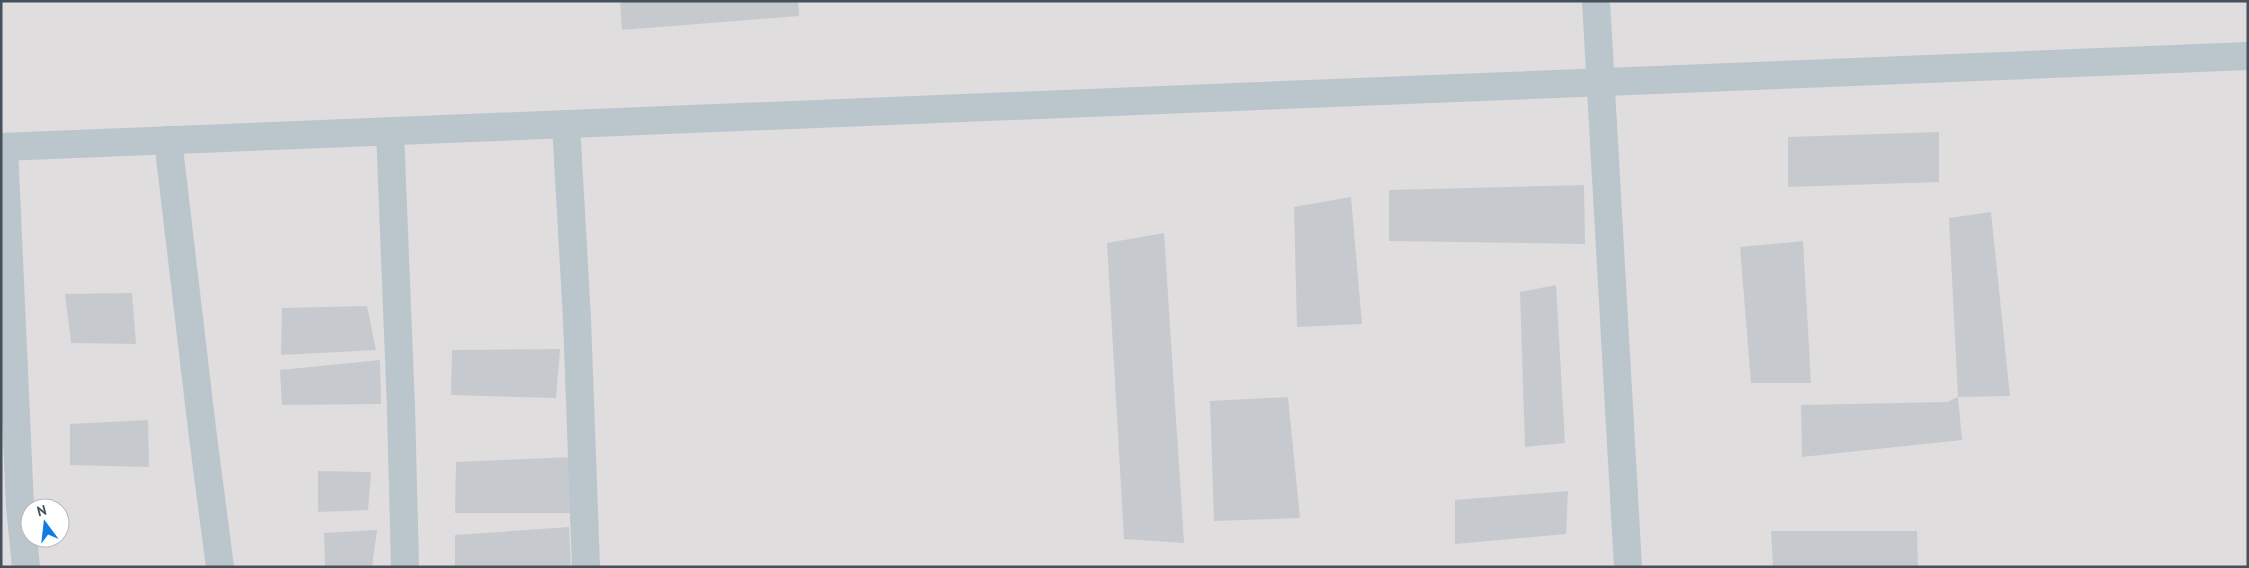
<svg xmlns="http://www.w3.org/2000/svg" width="2249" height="568" viewBox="0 0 2249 568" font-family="'PT Sans',sans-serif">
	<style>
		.education { fill: #e0ddde; fill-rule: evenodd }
		.building { fill: #c6cacf }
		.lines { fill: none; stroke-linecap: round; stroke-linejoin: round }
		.minor { stroke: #bac5cc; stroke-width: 28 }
	</style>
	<rect width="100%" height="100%" fill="#efecec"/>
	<path class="education" d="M1,1H2248V567H1ZM30,508H60V538H30Z"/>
	<g class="building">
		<path d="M620,1H798L799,16L622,30Z"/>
		<path d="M1939,132V182L1788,187V137Z"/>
		<path d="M1584,185L1585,244L1389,241V190Z"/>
		<path d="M1351,197L1362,324L1297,327L1294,207Z"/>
		<path d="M1991,212L2010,396L1958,397L1962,440L1802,457L1801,405L1947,402L1958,397L1949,218Z"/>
		<path d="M1164,233L1184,543L1124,539L1107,243Z"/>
		<path d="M1803,241L1811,383H1751L1740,247Z"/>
		<path d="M1556,285L1565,443L1525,447L1520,292Z"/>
		<path d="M132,293L136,344L71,343L65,294Z"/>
		<path d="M367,306L376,350L281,355L282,308Z"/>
		<path d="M560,349L556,398L451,395L452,350Z"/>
		<path d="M380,360L381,404L282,405L280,370Z"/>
		<path d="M1288,397L1300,518L1214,521L1210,401Z"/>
		<path d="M148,420L149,467L70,465V424Z"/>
		<path d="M571,457L572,513H455L456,462Z"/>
		<path d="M318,471L371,472L368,510L318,512Z"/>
		<path d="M1568,491L1566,534L1455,544V500Z"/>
		<path d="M569,527L571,567H455V535Z"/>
		<path d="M377,530L372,567H325L324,533Z"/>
		<path d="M1771,531H1917L1918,567H1773Z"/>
	</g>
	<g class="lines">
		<g class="minor">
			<path d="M1596,1L1628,567"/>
			<path d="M566,124L577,319L586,567"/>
			<path d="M390,131L401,408L405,567"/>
			<path d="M168,140L202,429L220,567"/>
			<path d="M1,147L2248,56"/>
			<path d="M4,147L20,506L26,567"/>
		</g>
	</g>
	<rect width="2249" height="568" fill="none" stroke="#44515a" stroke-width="5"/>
	<g transform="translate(45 523) rotate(345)"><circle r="24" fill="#ffffff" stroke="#b4b9bd"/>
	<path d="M0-4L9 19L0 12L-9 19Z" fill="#127be2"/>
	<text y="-8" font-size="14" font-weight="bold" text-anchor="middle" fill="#44515a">N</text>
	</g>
</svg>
